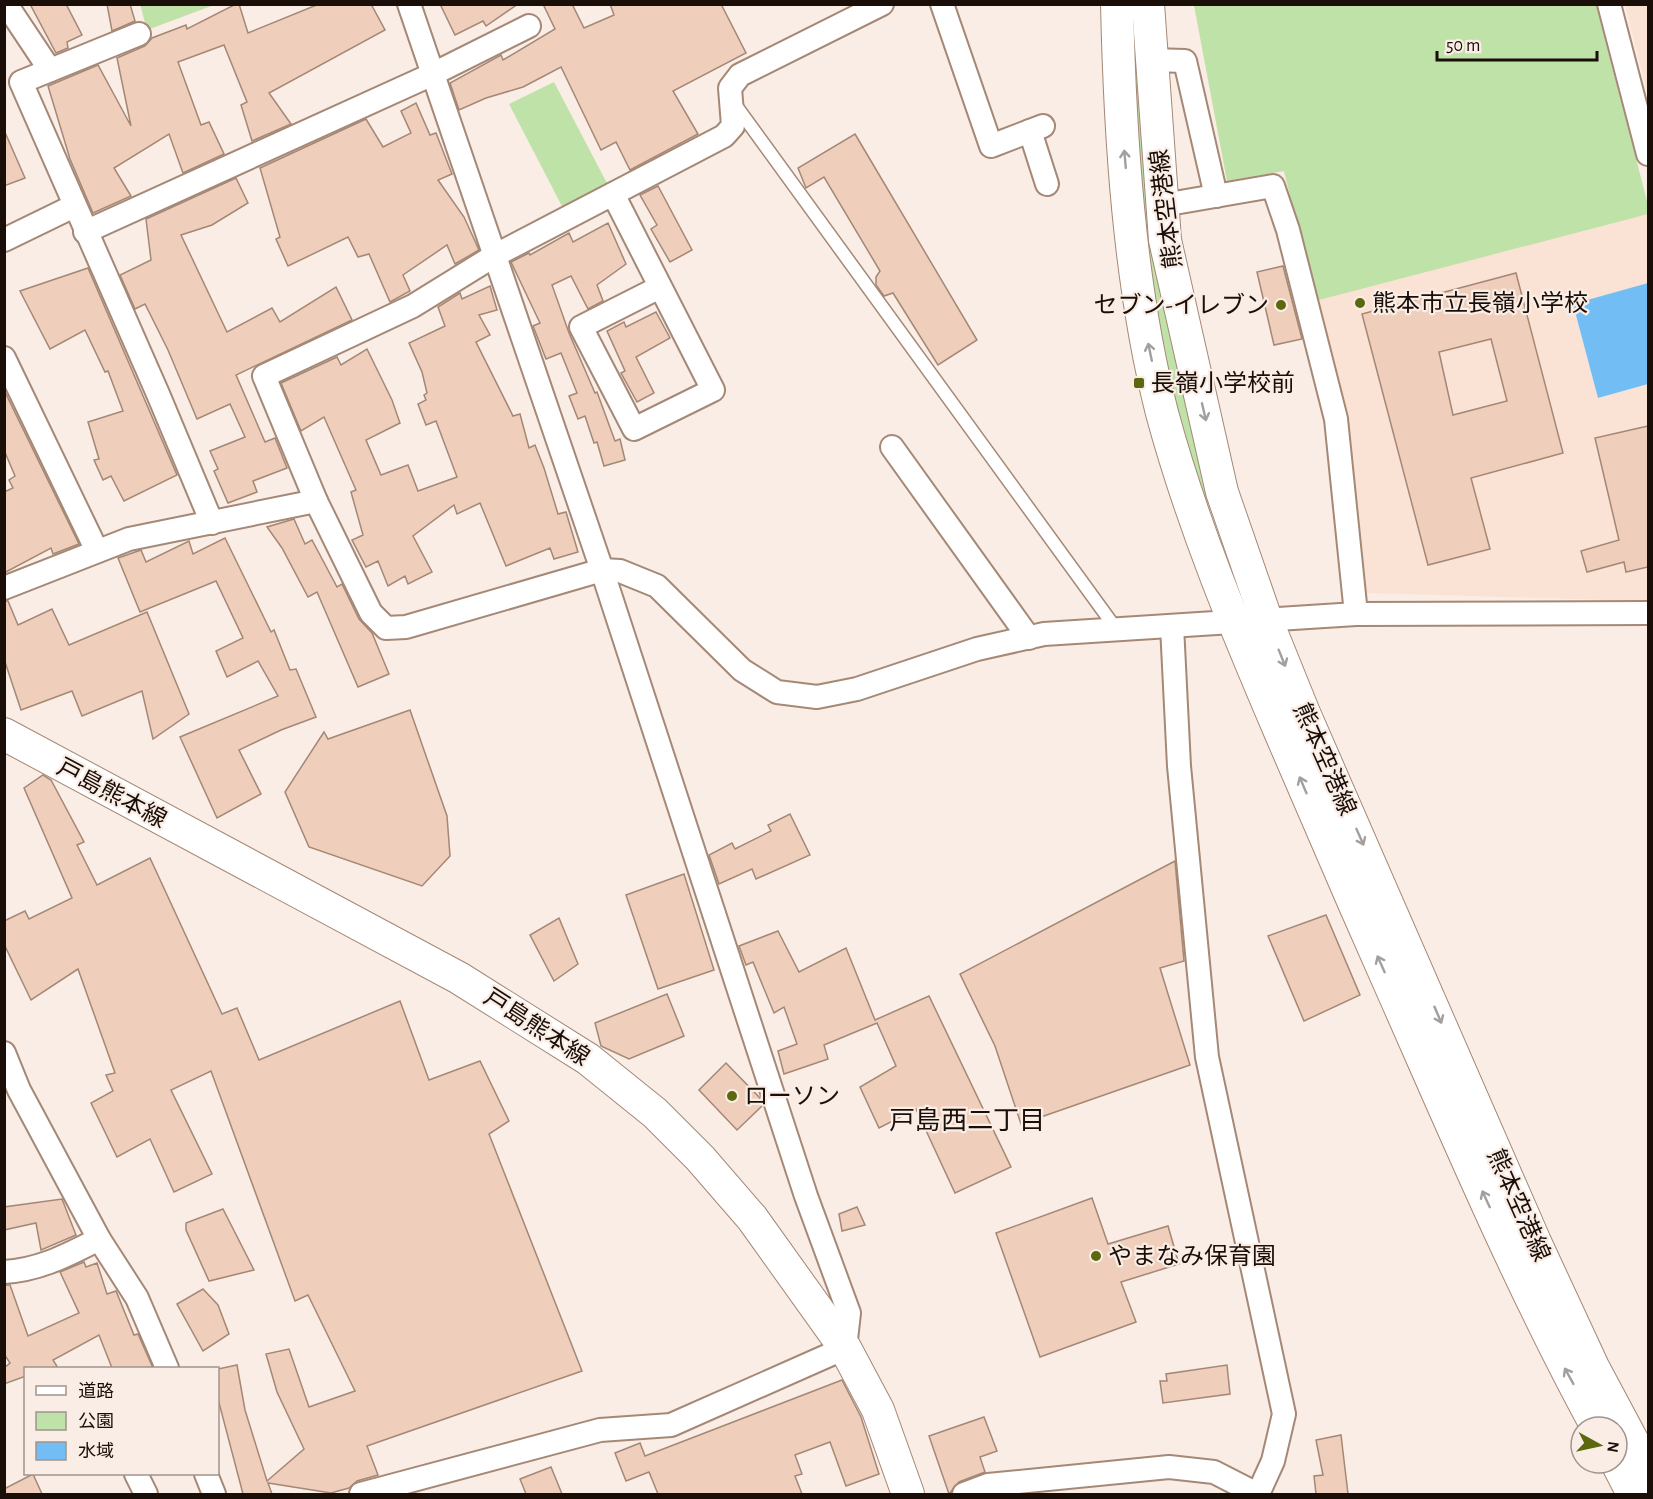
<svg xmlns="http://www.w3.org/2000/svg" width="1653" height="1499" viewBox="0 0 1653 1499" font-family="'Alegreya Sans','Noto Sans JP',sans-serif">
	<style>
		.built { fill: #fae2d4; fill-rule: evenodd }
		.green { fill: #bfe2a9 }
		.water { fill: #72bef4 }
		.building { fill: #efcfbb; stroke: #a48775; stroke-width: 1.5; fill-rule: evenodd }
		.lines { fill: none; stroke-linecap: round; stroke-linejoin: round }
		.lane-casing { stroke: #a58875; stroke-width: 15 }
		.street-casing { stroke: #a58875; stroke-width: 26 }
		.secondary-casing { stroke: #a58875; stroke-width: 34 }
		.lane { stroke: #fff; stroke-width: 12 }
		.street { stroke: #fff; stroke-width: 22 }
		.secondary { stroke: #fff; stroke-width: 32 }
		.oneway { stroke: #a39f9c }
		.poi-dot { fill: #5b680e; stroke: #faede5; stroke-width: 2 }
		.labels { text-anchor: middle; stroke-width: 4.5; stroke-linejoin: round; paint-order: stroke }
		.street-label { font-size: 24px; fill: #190e08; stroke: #faede5 }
		.poi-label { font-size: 24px; fill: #190e08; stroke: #faede5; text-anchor: start }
		.neighbourhood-label { font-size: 26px; fill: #190e08; stroke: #faede5 }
	</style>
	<rect width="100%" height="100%" fill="#faede5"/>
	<g class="built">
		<path d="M1194,5H1596L1648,205V283L1573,305L1598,398L1648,384V425L1595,438L1619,540L1581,551L1587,572L1624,562L1627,572L1648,567V601L1365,593L1315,301L1285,171L1227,181ZM1515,273L1563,453L1471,478L1490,549L1428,565L1362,314Z"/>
		<path d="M1625,5H1648V95Z"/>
		<path d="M1491,339L1507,401L1453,415L1439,352Z"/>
	</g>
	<g class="green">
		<path d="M140,4L214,5L147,30Z"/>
		<path d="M1135,5C1157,188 1172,373 1220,552L1183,433L1167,365L1151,274L1136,161Z"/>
		<path d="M1194,5H1596L1648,205V214L1315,301L1284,171L1227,181Z"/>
		<path d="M554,82L610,189L565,212L509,104Z"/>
	</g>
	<path class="water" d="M1648,283V384L1598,398L1573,304Z"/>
	<g class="building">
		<path d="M30,4H66L82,35L67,42L68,48L56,53Z"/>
		<path d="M107,4H130L135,21L112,31Z"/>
		<path d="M236,4H239L248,33L319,4H371L385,30L269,93L291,124L252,141L241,105L247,102L224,45L178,62L201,125L209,122L224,154L183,173L169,134L114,168L131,196L93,213L70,159L48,86L98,65L131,126L117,58L145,46L152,38L186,25L187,29Z"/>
		<path d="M440,4H518L486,26L483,21L455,35Z"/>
		<path d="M543,4H572L584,28L614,15L610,4H721L746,53L673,91L698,134L630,170L616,142L601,150L561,67L523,87L486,98L459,110L450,83L501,55L503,60L555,29Z"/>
		<path d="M416,103L430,135L436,133L452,174L438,180L464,217L479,250L455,264L447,245L403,275L410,291L390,302L369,254L358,257L348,237L288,266L276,239L280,237L260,168L366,119L383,147L411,133L401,111Z"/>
		<path d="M4,130L25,178L4,186Z"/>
		<path d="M855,134L977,340L938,365L893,293L884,296L876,285V277L880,271L824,177L806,188L798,168Z"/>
		<path d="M236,178L248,203L212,225L181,235L227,332L272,308L280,322L336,287L352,320L236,375L265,442L275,438L287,468L253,481L257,492L228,503L214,471L218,469L210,451L245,437L230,404L197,419L168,350L145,304L135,309L120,275L151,260L146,219Z"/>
		<path d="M658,186L692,250L670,262L651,229L657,225L640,195Z"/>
		<path d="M608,223L626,264L597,285L603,301L588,309L571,276L552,285L569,333L595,393L597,392L615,441L620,439L625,460L604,466L597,442L594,443L585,416L578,419L569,396L577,393L561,353L546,359L533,326L540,323L511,262L529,253L530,255L569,233L573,242Z"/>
		<path d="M1283,266L1302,339L1274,345L1257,272Z"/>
		<path d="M88,268L177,475L124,501L111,476L103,480L94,460L99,459L88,422L123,411L108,371L105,372L85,330L50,349L20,291Z"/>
		<path d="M1516,273L1563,453L1471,478L1490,549L1428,565L1362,314ZM1491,339L1507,401L1453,415L1439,352Z"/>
		<path d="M490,286L497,310L479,315L490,335L476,342L513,416L520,414L529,448L535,445L544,468L558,514L566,512L578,552L554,559L550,548L506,566L480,503L457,514L454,505L413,536L432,572L408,584L405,576L388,586L378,561L366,567L352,540L363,535L351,492L356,490L324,417L301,431L281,383L337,357L341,365L367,349L392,400L400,423L366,440L381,475L408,465L418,491L457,477L436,421L426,425L418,404L426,400L424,395L427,393L422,372L409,343L445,326L438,307L460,293L462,299Z"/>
		<path d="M656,312L670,338L636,357L654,393L637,402L621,373L625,371L607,331L624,322L626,327Z"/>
		<path d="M4,390L79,544L53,554L51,548L4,573V492L13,488L9,480L15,476L4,450Z"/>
		<path d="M1648,426V567L1626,572L1624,562L1587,572L1581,551L1619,540L1595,438Z"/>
		<path d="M294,519L305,544L312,540L337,587L342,584L359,619L372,633L389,674L358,687L317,592L308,597L282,548L267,527Z"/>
		<path d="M225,538L271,632L274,630L290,670L296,669L316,717L281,730L239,750L261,794L217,818L180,737L278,696L258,661L227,677L216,651L243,638L216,581L140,612L118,558L141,550L146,562L189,541L193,554Z"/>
		<path d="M4,601H8L18,625L52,609L69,645L147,612L189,714L153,739L142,691L82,716L72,691L21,710L4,659Z"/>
		<path d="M410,710L447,816L450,856L422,886L309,847L285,792L324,732L328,739Z"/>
		<path d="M43,775L51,780L84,842L77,845L97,885L150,858L222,1014L237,1008L259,1060L400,1001L429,1080L480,1061L509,1121L489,1134L582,1371L367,1446L378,1475L357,1481L349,1488L331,1493L268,1483L272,1494H243L218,1399V1369L237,1365L245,1410L267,1481L304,1449L277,1392L266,1354L289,1349L309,1407L355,1391L308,1295L295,1301L211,1071L171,1090L212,1174L174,1192L150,1139L117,1157L91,1103L113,1091L106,1075L115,1073L78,969L31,1000L4,944V921L25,911L29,919L72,898L24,788Z"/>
		<path d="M790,814L810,855L756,879L752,869L719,884L709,855L732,843L735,849L771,831L768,825Z"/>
		<path d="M1175,861L1184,961L1160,968L1190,1065L1021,1124L995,1046L960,974Z"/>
		<path d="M684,874L714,970L658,989L626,895Z"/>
		<path d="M1326,915L1360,995L1304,1021L1268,936Z"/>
		<path d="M559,918L578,964L554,981L530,935Z"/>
		<path d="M778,931L799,972L846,948L875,1020L929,996L1011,1167L955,1193L916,1109L879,1128L860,1087L896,1066L877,1023L824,1045L828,1059L784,1074L778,1051L797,1044L784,1007L774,1013L753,962L746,965L739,946Z"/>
		<path d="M667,994L684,1036L629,1059L601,1046L595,1023Z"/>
		<path d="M726,1063L759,1097L762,1106L737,1130L699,1090Z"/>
		<path d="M1092,1198L1108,1244L1168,1226L1179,1264L1121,1282L1136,1322L1040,1357L996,1233Z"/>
		<path d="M62,1199L76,1235L41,1250L36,1223L4,1230V1207Z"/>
		<path d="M857,1207L865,1225L842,1231L839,1214Z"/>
		<path d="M223,1209L254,1270L209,1281L186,1230V1223Z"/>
		<path d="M84,1262L86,1267L97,1263L107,1294L116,1291L134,1335L138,1334L153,1368H112L99,1335L53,1360L58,1368H26V1376L4,1384V1368L10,1363L4,1354V1285H10L28,1336L79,1313L60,1272Z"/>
		<path d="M203,1289L218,1305L229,1334L203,1351L177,1304Z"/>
		<path d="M1227,1365L1230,1394L1163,1403L1160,1381H1167L1166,1374Z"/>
		<path d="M842,1380L861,1417L879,1474L846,1486L830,1442L795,1455L802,1474L795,1476L802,1494H658L649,1472L626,1481L615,1453L640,1443L645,1456Z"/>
		<path d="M984,1417L997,1451L980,1457L985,1472L959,1482L949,1494L929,1436Z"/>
		<path d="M1341,1435L1348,1494H1316L1314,1476L1323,1475L1316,1440Z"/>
		<path d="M551,1467L562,1494H526L520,1479Z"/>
		<path d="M33,1474L42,1494H4V1489Z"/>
	</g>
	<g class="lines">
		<defs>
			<path id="lane" d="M734,103L1117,630"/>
			<g id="street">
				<path d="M6,4L50,70"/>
				<path d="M942,4L991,146L1043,126"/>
				<path d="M1609,4L1648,154"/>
				<path d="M139,34L21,82L158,394L212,523"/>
				<path d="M1151,60L1185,61L1216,196"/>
				<path d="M1030,131L1047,184"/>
				<path d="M613,194L713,390L634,429L581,327L660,287"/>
				<path d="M1163,205L1273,186L1288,230L1336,419L1356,614"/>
				<path d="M85,232L433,74L529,26"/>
				<path d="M4,240L74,206"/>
				<path d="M4,358L97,551"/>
				<path d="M892,447L1029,638"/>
				<path d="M316,501L264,376L413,306L494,256L724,136L733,126L730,88L740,75L882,4"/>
				<path d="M4,588L129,539L316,501L371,613L386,628L406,627L602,570L620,571L657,586L742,670L777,692L817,697L857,689L977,649L1044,634L1356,614L1648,613"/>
				<path d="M1172,626L1179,766L1207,1057L1284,1414L1273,1461L1258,1494"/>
				<path d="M4,1053L19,1090L99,1239L137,1298L167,1368"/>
				<path d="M4,1272C40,1270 67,1255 99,1239"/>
				<path d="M136,1474L146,1494"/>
				<path d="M206,1474L214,1494"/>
				<path d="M361,1494L600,1430L671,1425L845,1348L849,1313L806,1196L602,570L409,4"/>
				<path d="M964,1494L988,1485L1169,1467L1214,1472L1257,1494"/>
			</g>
			<g id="secondary">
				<path d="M1117,4C1120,137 1129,284 1162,413C1192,524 1236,629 1281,734C1316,816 1351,897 1387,978C1454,1129 1518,1282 1597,1427"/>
				<path d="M1148,4L1165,240L1222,492L1266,619L1304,713L1535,1242L1593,1367L1648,1470"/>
				<path d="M4,734L459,978L588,1059L655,1113L700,1158L752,1218L845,1348L878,1410L908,1494"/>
				<path d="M1617,1463L1633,1494"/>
			</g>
		</defs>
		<use href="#lane" class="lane-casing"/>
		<use href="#street" class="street-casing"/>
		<use href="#secondary" class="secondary-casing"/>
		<use href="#lane" class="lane"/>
		<use href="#street" class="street"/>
		<use href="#secondary" class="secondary"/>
	</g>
	<defs><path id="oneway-shaft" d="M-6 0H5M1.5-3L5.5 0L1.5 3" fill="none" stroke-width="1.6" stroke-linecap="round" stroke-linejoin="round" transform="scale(1.5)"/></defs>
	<g class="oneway">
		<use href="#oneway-shaft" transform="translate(1125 159) rotate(-95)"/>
		<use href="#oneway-shaft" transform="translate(1150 352) rotate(-102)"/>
		<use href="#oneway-shaft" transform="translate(1204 412) rotate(77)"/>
		<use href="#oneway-shaft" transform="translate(1282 658) rotate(68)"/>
		<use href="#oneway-shaft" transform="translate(1303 785) rotate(-113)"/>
		<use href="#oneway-shaft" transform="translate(1360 837) rotate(66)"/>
		<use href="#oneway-shaft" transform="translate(1381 964) rotate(-114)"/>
		<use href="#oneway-shaft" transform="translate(1438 1015) rotate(67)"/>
		<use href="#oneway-shaft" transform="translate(1486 1199) rotate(-115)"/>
		<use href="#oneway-shaft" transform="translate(1569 1376) rotate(-119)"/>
	</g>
	<g class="poi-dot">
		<circle cx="1360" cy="303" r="6"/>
		<circle cx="1281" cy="305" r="6"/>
		<rect x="1133" y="377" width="12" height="12" rx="3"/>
		<circle cx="732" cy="1096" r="6"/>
		<circle cx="1096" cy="1256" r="6"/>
	</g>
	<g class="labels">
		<g class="street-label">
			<text transform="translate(1166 209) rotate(-97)" y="8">熊本空港線</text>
			<text transform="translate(1325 759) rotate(66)" y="8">熊本空港線</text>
			<text transform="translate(112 793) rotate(28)" y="8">戸島熊本線</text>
			<text transform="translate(537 1027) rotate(33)" y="8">戸島熊本線</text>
			<text transform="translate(1519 1205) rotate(66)" y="8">熊本空港線</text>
		</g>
		<g class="poi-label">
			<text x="1372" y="311">熊本市立長嶺小学校</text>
			<text x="1269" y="313" text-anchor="end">セブン-イレブン</text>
			<text x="1151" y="391">長嶺小学校前</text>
			<text x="744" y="1104">ローソン</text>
			<text x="1108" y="1264">やまなみ保育園</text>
		</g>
		<g class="neighbourhood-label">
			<text x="967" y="1129">戸島西二丁目</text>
		</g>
	</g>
	<rect width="1653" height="1499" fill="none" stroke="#190e08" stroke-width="12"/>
	<rect x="24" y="1367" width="195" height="108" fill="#faede5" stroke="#a0948d" stroke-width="1.5"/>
	<rect x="36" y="1386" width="30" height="9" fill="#ffffff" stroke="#a0948d" stroke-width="1.5"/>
	<text x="78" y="1397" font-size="18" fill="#190e08">道路</text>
	<rect x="36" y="1412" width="30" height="18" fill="#bfe2a9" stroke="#a0948d" stroke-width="1.5"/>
	<text x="78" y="1427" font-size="18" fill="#190e08">公園</text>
	<rect x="36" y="1442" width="30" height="18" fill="#72bef4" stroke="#a0948d" stroke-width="1.5"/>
	<text x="78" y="1457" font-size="18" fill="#190e08">水域</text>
	<g transform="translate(1599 1445) rotate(98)"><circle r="28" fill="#faede5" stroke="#a0948d" stroke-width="1.5"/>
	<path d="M0-4.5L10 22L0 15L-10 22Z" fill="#5b680e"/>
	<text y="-9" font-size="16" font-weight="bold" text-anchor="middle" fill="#190e08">N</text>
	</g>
	<path d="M1437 51v9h160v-9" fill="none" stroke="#190e08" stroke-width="3"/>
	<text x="1446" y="51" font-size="18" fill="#190e08" stroke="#faede5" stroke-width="4.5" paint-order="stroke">50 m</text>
</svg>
